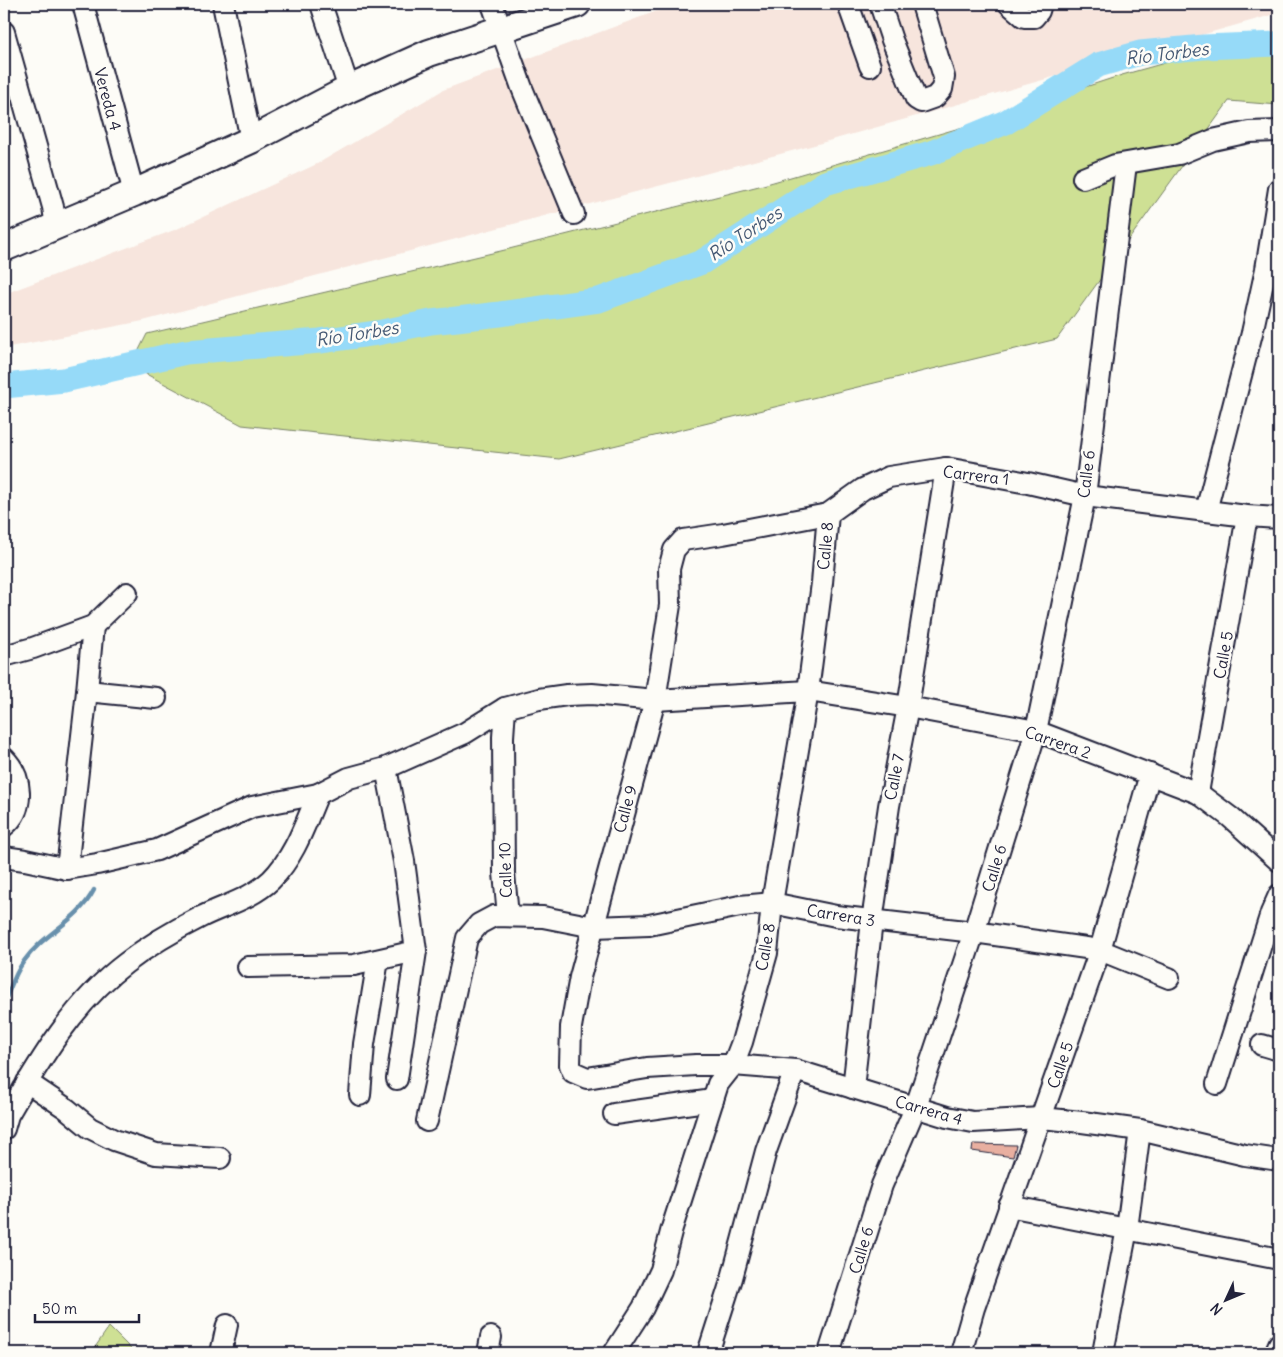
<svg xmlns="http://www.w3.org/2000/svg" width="1283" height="1357" viewBox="0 0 1283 1357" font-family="Delius,sans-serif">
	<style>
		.built { fill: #f7e5dd }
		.green { fill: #cee094; stroke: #788168 }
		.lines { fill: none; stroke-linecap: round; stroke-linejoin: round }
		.stream { stroke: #6890ac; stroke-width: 4.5 }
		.river { stroke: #96daf8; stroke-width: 25 }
		.building { fill: #e8afa0; stroke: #22223b }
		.minor-casing { stroke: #22223b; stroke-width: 24 }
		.major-casing { stroke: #22223b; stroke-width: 30 }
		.minor { stroke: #fdfcf7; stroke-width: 20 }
		.major { stroke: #fdfcf7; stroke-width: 26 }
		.labels { text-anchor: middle; stroke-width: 5; stroke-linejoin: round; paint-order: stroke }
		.street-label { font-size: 16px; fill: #22223b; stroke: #fdfcf7 }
		.water-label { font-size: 18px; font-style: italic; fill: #455974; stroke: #fdfcf7 }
	</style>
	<rect width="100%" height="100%" fill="#fdfcf7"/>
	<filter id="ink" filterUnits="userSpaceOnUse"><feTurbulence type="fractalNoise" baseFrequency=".02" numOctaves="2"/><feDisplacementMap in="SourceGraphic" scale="10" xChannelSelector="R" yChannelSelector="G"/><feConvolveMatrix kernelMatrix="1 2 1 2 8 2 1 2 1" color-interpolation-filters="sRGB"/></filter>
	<g filter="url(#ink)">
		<path class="built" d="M676,4H1279V13L807,147L143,321L4,348V294L177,229L317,164L443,90Z"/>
		<g class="green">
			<path d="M1279,31V105L1229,101L1057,339L559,459L242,425L131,366L147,334L505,250L763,185L963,127L1122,75Z"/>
			<path d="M109,1327L135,1353H91Z"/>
		</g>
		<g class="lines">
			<path class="stream" d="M4,1003C10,989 15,973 24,961C44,933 78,921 94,890"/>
			<path class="river" d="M4,386L64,380L186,352L320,341L377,333L431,322L500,314L599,300L702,262L825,183L931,153L1006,122L1098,65L1140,53L1204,47L1279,44"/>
		</g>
		<path class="building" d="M973,1144L1016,1145L1013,1157L972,1151Z"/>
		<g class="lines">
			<defs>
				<g id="minor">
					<path d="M83,4L134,193"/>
					<path d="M223,4L251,140"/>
					<path d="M321,4L349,89"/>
					<path d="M492,4L522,88L574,214"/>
					<path d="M848,4L870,66"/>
					<path d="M880,4L892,40L916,99L921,102L935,97L942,89L944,77L922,4"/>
					<path d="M1009,4L1024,17H1034L1039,11L1041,4"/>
					<path d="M4,32L53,207L56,227"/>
					<path d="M1083,178L1115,165L1179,154L1213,140L1249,132L1279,131"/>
					<path d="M1206,511L1252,333L1266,269L1279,189"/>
					<path d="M1279,518L1247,516L1085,496L1028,483L946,468L889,477L863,489L828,514L723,534L683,540L674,550L669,569L670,605L655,700L580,977L571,1027L570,1065L573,1072L587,1078L647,1068L696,1065H733L795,1070L947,1117L973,1122L1041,1118L1082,1122L1140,1130L1245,1155L1279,1160"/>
					<path d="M4,656L33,648L93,626L127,593"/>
					<path d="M87,691L156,698"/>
					<path d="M505,708L503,737L504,873L508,916"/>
					<path d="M4,758C22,776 26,809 4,826"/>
					<path d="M1198,793L1247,516"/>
					<path d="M4,857L25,860L67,869L97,864L157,850L252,807L318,794L349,778L386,768L465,733L505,708L539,699L567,695L592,694L655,700L808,691L908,707L1036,731L1198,793L1230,817L1279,861"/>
					<path d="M67,869L87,691L93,626"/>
					<path d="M248,967L354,965L416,951L404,861L386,768"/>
					<path d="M1262,1045L1279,1050"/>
					<path d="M397,1079L416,951"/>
					<path d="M27,1082L67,1109L90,1128L114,1140L156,1154L220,1158"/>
					<path d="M1217,1084L1271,913L1279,895"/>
					<path d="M853,1088L872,921L889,806L908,707L946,468"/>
					<path d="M360,1095L364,1044L378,960"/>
					<path d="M614,1114L713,1100"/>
					<path d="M427,1121L467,938L479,924L494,916L543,917L594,927L649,925L740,906L772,903L836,916L974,932L1100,950L1169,978"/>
					<path d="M4,1129L8,1115C40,1060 74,1002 126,963C149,945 175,930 201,917C225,905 251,899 271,880C295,856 305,824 318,794"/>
					<path d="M1009,1206L1279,1259"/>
					<path d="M221,1353L227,1325"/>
					<path d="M488,1353L491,1337"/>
					<path d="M614,1353L643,1308L661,1270L672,1228L718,1084L733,1065L742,1042L767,953L772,903L808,691L822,583L828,514"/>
					<path d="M708,1353L732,1278L766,1151L795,1070"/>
					<path d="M829,1353L882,1185L916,1106L974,932L1036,731L1085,496L1126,164"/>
					<path d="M961,1353L974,1308L1100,950L1150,774"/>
					<path d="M1103,1353L1127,1229L1140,1130"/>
					<path d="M1275,1353L1279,1344"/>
				</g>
				<path id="major" d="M4,248L134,193L251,140L349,89L429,53L577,4"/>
			</defs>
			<use href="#minor" class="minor-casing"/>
			<use href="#major" class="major-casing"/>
			<use href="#minor" class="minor"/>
			<use href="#major" class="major"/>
		</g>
	</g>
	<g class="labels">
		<g class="street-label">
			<text transform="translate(108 99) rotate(75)" y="6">Vereda 4</text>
			<text transform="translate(1086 474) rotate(-83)" y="6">Calle 6</text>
			<text transform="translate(976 475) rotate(7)" y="6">Carrera 1</text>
			<text transform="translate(825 546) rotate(-85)" y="6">Calle 8</text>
			<text transform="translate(1223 655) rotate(-80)" y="6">Calle 5</text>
			<text transform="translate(1058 742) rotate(19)" y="6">Carrera 2</text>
			<text transform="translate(894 777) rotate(-79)" y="6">Calle 7</text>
			<text transform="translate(625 809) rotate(-75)" y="6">Calle 9</text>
			<text transform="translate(994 868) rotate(-73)" y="6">Calle 6</text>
			<text transform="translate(505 870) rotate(-92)" y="6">Calle 10</text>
			<text transform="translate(841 915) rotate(9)" y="6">Carrera 3</text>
			<text transform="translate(765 947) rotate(-80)" y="6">Calle 8</text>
			<text transform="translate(1060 1065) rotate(-71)" y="6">Calle 5</text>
			<text transform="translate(929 1110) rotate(16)" y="6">Carrera 4</text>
			<text transform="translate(861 1250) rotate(-73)" y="6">Calle 6</text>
		</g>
		<g class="water-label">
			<text transform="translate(1167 54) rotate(-7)" y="6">Río Torbes</text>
			<text transform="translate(745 234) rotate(-33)" y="6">Río Torbes</text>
			<text transform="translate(357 334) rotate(-9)" y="6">Río Torbes</text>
		</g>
	</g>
	<rect width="1283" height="1357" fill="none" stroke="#fdfcf7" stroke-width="20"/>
	<rect x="10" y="10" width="1263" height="1337" fill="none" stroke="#22223b" stroke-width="2" filter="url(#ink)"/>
	<g transform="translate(1226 1300) rotate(226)" stroke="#fdfcf7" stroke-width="4" paint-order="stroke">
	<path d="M0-4L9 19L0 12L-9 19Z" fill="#22223b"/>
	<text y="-8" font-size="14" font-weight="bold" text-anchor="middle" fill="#22223b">N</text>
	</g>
	<path d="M35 1314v8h104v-8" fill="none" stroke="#22223b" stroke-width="2.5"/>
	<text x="42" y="1314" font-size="15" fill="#22223b" stroke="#fdfcf7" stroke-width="4" paint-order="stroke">50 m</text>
</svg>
